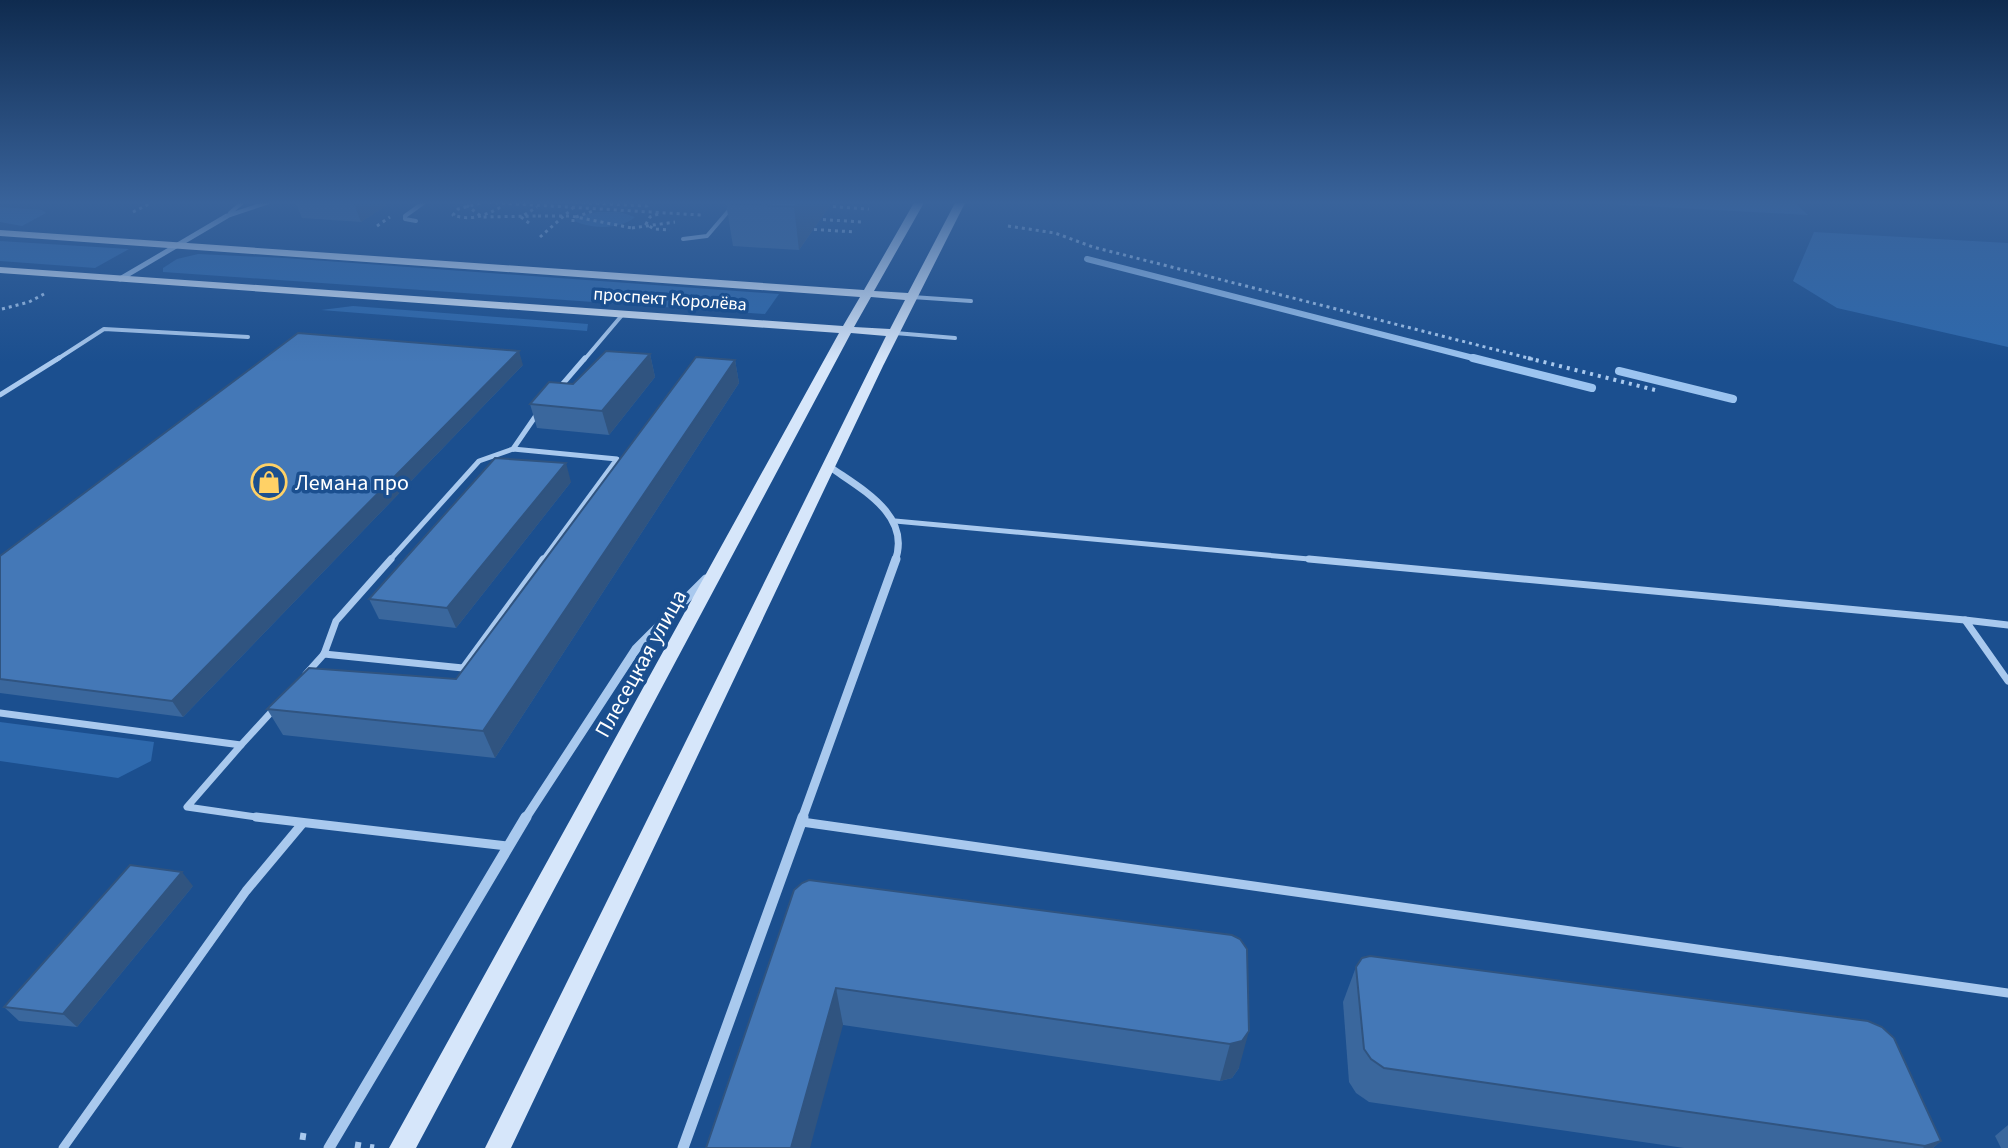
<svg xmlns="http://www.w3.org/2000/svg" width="2008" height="1148" viewBox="0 0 2008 1148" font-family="'Source Sans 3',sans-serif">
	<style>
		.green { fill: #2e69ad }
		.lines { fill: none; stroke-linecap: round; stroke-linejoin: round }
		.stream-far1 { stroke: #9cc4f0; stroke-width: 6 }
		.stream { stroke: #9cc4f0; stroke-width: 8 }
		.path-far2 { stroke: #a9c9ee; stroke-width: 3; stroke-dasharray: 3 4; stroke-linecap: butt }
		.path-far1 { stroke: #a9c9ee; stroke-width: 4; stroke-dasharray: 3 5; stroke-linecap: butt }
		.path { stroke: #a9c9ee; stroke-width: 7; stroke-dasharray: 6 9; stroke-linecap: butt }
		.lane-far3 { stroke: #a9c9ee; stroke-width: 4 }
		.lane-far2 { stroke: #a9c9ee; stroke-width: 5 }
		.lane-far1 { stroke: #a9c9ee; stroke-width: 7 }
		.lane { stroke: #a9c9ee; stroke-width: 9 }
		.street-far3 { stroke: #a9c9ee; stroke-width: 5 }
		.street-far2 { stroke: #a9c9ee; stroke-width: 7 }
		.street-far1 { stroke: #a9c9ee; stroke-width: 9 }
		.street { stroke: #a9c9ee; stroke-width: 11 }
		.secondary { fill: #d6e6fa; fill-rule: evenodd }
		.path-bridge { stroke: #a9c9ee; stroke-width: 3; stroke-dasharray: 3 4; stroke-linecap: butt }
		.wall { fill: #3a679d }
		.shaded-wall { fill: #305480 }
		.building { fill: #4478b7; stroke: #305480; stroke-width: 2 }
		.labels { text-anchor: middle; stroke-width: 7; stroke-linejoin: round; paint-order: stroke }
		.far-street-label { font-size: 18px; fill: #fff; stroke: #1b4f8f }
		.poi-label { font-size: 22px; fill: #fff; stroke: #1b4f8f; text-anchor: start }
		.street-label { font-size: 22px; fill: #fff; stroke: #1b4f8f }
	</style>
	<rect width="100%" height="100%" fill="#1b4f8f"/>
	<g class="green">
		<path d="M1587,201H1793L1808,215L1589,203Z"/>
		<path d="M0,207L42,210L46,213L22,226L0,222Z"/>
		<path d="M597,212H620L635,217C620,230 591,229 574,221L579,216Z"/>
		<path d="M1814,232L2008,243V347L1837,308L1793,281Z"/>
		<path d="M0,241L129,249L95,268L0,261Z"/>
		<path d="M198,254L285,258L779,294L765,314L163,272V268L177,259Z"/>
		<path d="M353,306L588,324L587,331L321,310Z"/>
		<path d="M0,722L154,742L151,761L118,778L0,761Z"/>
	</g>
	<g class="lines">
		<path class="stream-far1" d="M1087,259L1481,360"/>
		<g class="stream">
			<path d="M1473,358L1592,388"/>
			<path d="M1619,371L1733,399"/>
		</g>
		<g class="path-far2">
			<path d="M461,201L482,217L538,216"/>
			<path d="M467,201L701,215"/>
			<path d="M554,201L647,206L651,202L664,201"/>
			<path d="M480,203L458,209L453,215C470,221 484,216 499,208L496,203"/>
			<path d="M826,206L869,209"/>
			<path d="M133,212L155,201"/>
			<path d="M658,214L650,217L646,224L654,229L670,230"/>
			<path d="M816,219L861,222"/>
			<path d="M573,222V218L593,211"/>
			<path d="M529,223L521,217L537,207"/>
			<path d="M377,226L390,217"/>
			<path d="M1008,226L1055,233L1093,247L1536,360"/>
			<path d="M632,228L675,222"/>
			<path d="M807,229L855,232"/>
			<path d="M540,237L574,207"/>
			<path d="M2,309L29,302L44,294"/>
		</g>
		<path class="path-far1" d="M1528,358L1655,390"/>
		<g class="path">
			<path d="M300,1136L314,1138"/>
			<path d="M355,1145L374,1148"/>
		</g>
		<g class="lane-far3">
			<path d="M230,213L244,201"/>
			<path d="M227,216L272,201"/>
			<path d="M416,221L405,219V216L426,201"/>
			<path d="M683,239L707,236L737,201"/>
			<path d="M912,297L971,301"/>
			<path d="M895,333L955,338"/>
			<path d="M56,360L104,329L248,337"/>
			<path d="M584,360L623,314"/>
		</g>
		<g class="lane-far2">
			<path d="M560,387L585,358"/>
			<path d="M0,395L59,358"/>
			<path d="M513,449L537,414"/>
			<path d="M895,521L1331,561"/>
			<path d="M389,561L479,461L513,449L617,459L542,561"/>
		</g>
		<g class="lane-far1">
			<path d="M1309,559L1965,620"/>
			<path d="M2008,625L1965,620L2008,681"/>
			<path d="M324,654L463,668L543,559"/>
			<path d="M324,654L336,621L391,559"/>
			<path d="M306,674L324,654"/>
			<path d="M0,713L241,745L187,807L270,819"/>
			<path d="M241,745L274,709"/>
		</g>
		<g class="lane">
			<path d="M256,817L507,846"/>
			<path d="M802,822L2008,993"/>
			<path d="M63,1148L246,891L302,824"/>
		</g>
		<path class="street-far3" d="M120,279L227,216"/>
		<path class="street-far2" d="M830,467C861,489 912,515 895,561"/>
		<g class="street-far1">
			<path d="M525,819L636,649L706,579"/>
			<path d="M802,819L896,559"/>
		</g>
		<g class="street">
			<path d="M329,1148L526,817"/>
			<path d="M683,1148L803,817"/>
		</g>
		<path class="secondary" d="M915,201H925L874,291L908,293L956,201H966L883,366L511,1148H485L886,336L851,333L416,1148H389L839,333L0,273V267L843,326L860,297L0,236V230L864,290ZM871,297L905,300L890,329L854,327Z"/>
		<path class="path-bridge" d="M538,216H571L632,228"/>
	</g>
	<g class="wall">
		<path d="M295,201H393L361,222L302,218Z"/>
		<path d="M727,201H833L799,250L733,246L726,203Z"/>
		<path d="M650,354L655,377L609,435L537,428L530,404L573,384Z"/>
		<path d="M735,360L739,383L495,758L283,735L267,709L456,679Z"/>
		<path d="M523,365L183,717L0,693V556Z"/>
		<path d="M571,482L456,628L379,619L369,599Z"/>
		<path d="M193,886L77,1027L19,1021L4,1007Z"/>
		<path d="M794,890L1232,935L1239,1068L1232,1078L1220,1081L843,1025Z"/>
		<path d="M1356,967L1941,1141L1933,1148H1684L1369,1102L1356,1093L1349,1082L1343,1002Z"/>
		<path d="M2008,1125V1148H2001L1995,1136Z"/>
	</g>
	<g class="shaded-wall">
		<path d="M353,201H393L361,222Z"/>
		<path d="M799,201H833L799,250L794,207Z"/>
		<path d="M519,351L523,365L183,717L172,701Z"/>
		<path d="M650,354L655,377L609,435L602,411Z"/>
		<path d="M735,360L739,383L495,758L483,731Z"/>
		<path d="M566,463L571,482L456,628L447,608Z"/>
		<path d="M182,872L193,886L77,1027L63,1014Z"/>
		<path d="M836,988L843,1025L810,1148H791Z"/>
		<path d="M1249,1031L1239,1068L1232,1078L1220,1081L1230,1044Z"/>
		<path d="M1941,1141L1933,1148H1923L1925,1146Z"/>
	</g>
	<g class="building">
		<path d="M727,201H799L794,207L726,203Z"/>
		<path d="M298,333L519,351L172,701L0,679V556Z"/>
		<path d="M606,351L650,354L602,411L530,404L549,382L573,384Z"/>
		<path d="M696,357L735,360L483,731L267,709L309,668L456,679Z"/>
		<path d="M495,458L566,463L447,608L369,599Z"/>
		<path d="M130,865L182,872L63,1014L4,1007Z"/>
		<path d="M809,880L1232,935L1240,939L1247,949L1249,1031L1242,1041L1230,1044L836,988L791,1148H706L794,890L802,883Z"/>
		<path d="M1370,956L1868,1021L1882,1027L1894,1038L1941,1141L1925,1146L1384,1068L1371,1059L1364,1049L1356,967L1362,958Z"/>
	</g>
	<linearGradient id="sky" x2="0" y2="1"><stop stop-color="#0f2b4f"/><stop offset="0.56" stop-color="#39639b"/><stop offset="1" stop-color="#39639b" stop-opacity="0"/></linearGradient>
	<rect width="2008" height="362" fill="url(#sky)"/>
	<defs>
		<symbol id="shop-ring" viewBox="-11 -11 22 22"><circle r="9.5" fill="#1b4f8f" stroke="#ffd166" stroke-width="1.5"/><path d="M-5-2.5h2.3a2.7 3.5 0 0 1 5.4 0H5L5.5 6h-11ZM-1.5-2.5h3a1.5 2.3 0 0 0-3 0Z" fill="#ffd166"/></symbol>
	</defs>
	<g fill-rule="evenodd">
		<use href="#shop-ring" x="249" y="462" width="40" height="40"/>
	</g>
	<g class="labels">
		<g class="far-street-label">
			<text transform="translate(670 299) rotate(4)" y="6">проспект Королёва</text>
		</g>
		<g class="poi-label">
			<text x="295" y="490">Лемана про</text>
		</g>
		<g class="street-label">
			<text transform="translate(640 663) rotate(-61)" y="8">Плесецкая улица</text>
		</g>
	</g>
</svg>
